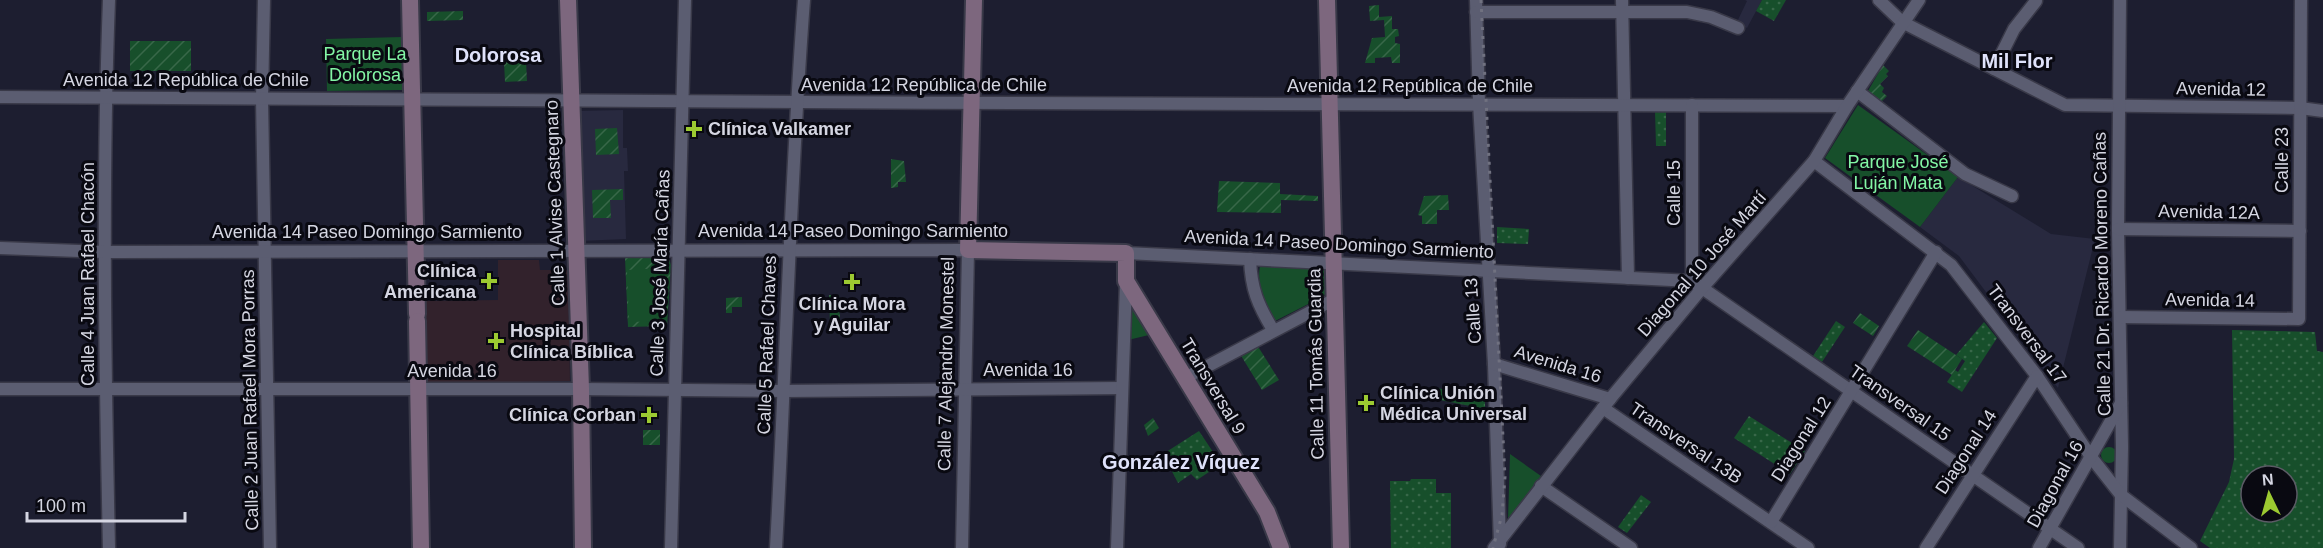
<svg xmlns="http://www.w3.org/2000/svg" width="2323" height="548" viewBox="0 0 2323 548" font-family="Arial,sans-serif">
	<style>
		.built { fill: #28293f }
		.medical { fill: #32222c }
		.grass { fill: url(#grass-dots); fill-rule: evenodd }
		.park { fill: #174f2b }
		.garden { fill: url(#garden-furrows); fill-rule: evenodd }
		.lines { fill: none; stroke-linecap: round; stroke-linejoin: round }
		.street-casing { stroke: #393948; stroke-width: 15 }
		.secondary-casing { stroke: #393948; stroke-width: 20 }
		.street { stroke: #5b5d71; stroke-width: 12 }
		.secondary { stroke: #7d677e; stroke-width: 16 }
		.rail { stroke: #707180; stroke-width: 3; stroke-dasharray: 3 6; stroke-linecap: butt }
		.poi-dot { fill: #9cca31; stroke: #090911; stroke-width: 2 }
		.labels { text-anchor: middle; stroke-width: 6; stroke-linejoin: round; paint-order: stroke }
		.park-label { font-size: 18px; fill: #83f6a5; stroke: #090911 }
		.street-label { font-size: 18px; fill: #d5d6e2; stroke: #090911 }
		.poi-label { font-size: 18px; font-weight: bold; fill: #d5d6e2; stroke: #090911; text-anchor: start }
		.neighbourhood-label { font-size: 20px; font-weight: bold; fill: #dfe2fa; stroke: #090911 }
	</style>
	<defs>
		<pattern id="grass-dots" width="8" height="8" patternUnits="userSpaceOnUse" patternTransform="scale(1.5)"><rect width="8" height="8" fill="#174f2b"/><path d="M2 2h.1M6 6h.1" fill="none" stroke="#386849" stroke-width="1.8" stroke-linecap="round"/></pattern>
		<pattern id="garden-furrows" width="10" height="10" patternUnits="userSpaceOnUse" patternTransform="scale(1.5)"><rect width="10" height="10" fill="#174f2b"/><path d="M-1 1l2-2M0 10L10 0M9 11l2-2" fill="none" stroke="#386849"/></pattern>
	</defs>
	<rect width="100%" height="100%" fill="#1d1e30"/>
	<g class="built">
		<path d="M1745,0H1762L1747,28L1737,22L1747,1Z"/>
		<path d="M623,110V148H627L628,171H624L626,239L580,241L576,111Z"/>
		<path d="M1958,177L2051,234L2095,239L2058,388L1959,256L1920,227Z"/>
	</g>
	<path class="medical" d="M498,260H539L540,270H568L570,381L423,384L422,301L498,300Z"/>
	<g class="grass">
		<path d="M1762,0H1786L1774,21L1756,11Z"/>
		<path d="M1655,111H1666V146H1656Z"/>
		<path d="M1497,227L1529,229L1528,244L1497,243Z"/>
		<path d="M1836,321L1845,327L1822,362L1813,356Z"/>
		<path d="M1984,322L1997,338L1962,392L1947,382L1955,370L1958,372L1965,361L1956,355Z"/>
		<path d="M2232,330L2315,332L2317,351L2323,352V548H2210L2200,541L2229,482L2234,459ZM2251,476H2287V512H2251Z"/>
		<path d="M1438,388L1485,400V409L1430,398Z"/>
		<path d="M1749,416L1805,451L1790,474L1734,438Z"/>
		<path d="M1199,431L1221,464L1197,480L1191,474L1178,483L1163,454Z"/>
		<path d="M1411,479H1436V493H1451V548H1391L1390,481H1410Z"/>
		<path d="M1641,495L1651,502L1627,533L1618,527Z"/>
	</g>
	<g class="park">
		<path d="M402,37L403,90L327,91L326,39Z"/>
		<path d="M1858,105L1958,177L1920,227L1825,158Z"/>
		<path d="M1260,266L1327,268L1329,291L1322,297L1275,321C1266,303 1256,287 1260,266Z"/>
		<path d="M663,268L665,321L628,323L626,269Z"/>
		<path d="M1128,297L1149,335L1128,340Z"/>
		<circle cx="2109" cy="455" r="8"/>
		<path d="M1510,454L1541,476L1511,519L1508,520Z"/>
	</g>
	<g class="garden">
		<path d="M1379,5V17L1392,16V29H1398L1399,36L1395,37V43L1400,44V63H1392L1391,57L1375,58V63H1365L1372,38L1385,37L1384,20L1370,21L1369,6Z"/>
		<path d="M463,11V20L427,21V12Z"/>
		<rect x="130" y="41" width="61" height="30"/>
		<path d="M526,61L527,81L505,82L504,62Z"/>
		<path d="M1883,65L1889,71L1886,74L1888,76L1880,84L1884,88L1882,92L1887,96L1881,102L1868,91Z"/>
		<path d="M617,128L619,154L596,155L595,129Z"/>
		<path d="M891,159L904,161L906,182H898V187L891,188Z"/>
		<path d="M1219,181L1280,183V194L1318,196V201L1281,200V213L1217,212Z"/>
		<path d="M623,189V200H610L611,218H593L592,190Z"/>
		<path d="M1448,195L1449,210H1437V224H1422V216L1418,215L1424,196Z"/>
		<path d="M1371,244H1385L1384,254H1371Z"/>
		<path d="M664,256L669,259L671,265L667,326L628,327L625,258ZM663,268L665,321L629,322L627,270Z"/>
		<path d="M829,295H839L840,323H830Z"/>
		<path d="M742,297V307H732V313H726V298Z"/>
		<path d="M1860,313L1879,326L1873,336L1853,323Z"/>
		<path d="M1918,330L1962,359L1952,375L1907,346Z"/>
		<path d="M1257,345L1279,380L1262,390L1240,354Z"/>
		<path d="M1153,418L1159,428L1148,436L1144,425Z"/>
		<rect x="643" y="430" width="17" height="15"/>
	</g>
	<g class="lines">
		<defs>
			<g id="street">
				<path d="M109,0C102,183 105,365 109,548"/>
				<path d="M264,0L262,99L270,548"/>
				<path d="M1476,0L1479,103L1494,364L1500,544"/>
				<path d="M1622,0L1628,278"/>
				<path d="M1879,0L1902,22L2065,105L2300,108L2323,111"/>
				<path d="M2120,0L2118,229L2122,447L2120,548"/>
				<path d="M1476,12H1687L1711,17L1738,28"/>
				<path d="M1994,69L2014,29L2036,1"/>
				<path d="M1857,91L1965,174L2012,196"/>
				<path d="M0,97C616,105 1231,101 1847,106"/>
				<path d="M1692,105V281"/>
				<path d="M1814,161L1951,265L2037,376L2091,457L2121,495L2191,548"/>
				<path d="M2118,229L2300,231"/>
				<path d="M0,248L105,252L968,250L962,548"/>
				<path d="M1126,253L1692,281L2078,548"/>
				<path d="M1250,259C1251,289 1258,305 1273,330"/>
				<path d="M2121,317L2299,319L2301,0"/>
				<path d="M1494,364L1610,399"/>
				<path d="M1185,378L1333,300"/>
				<path d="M0,389H581L784,391L1121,388"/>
				<path d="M1603,408L1808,548"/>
				<path d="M1541,486L1631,548"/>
				<path d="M1771,522L1936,252"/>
				<path d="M671,548L685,0"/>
				<path d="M776,548C786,365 790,182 804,0"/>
				<path d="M1117,548L1126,282"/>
				<path d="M1494,548L1610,399L1703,287L1814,161L1847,106L1919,0"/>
				<path d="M1926,548L2037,376"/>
				<path d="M2039,548L2121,403"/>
			</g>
			<g id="secondary">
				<path d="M410,0L417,314"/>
				<path d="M568,0L581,389L583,548"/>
				<path d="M974,0L968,250L1126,253V281L1267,512L1281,548"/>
				<path d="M1327,0L1341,548"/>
				<path d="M417,321L421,548"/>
			</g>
		</defs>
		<use href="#street" class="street-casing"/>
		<use href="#secondary" class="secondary-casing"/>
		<use href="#street" class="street"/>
		<use href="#secondary" class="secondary"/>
		<path class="rail" d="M1481,0L1505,477L1502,515L1493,548"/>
	</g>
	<g class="poi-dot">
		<path d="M691 120h6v6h6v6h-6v6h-6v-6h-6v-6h6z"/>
		<path d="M486 272h6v6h6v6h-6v6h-6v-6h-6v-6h6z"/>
		<path d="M849 273h6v6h6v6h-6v6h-6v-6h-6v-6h6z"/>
		<path d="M493 332h6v6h6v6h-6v6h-6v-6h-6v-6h6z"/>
		<path d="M1363 394h6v6h6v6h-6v6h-6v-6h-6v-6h6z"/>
		<path d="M646 406h6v6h6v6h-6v6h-6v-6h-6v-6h6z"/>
	</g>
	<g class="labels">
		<g class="park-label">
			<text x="365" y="60">Parque La<tspan x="365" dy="21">Dolorosa</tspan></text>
			<text x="1898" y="168">Parque José<tspan x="1898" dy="21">Luján Mata</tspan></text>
		</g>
		<g class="street-label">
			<text x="186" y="86">Avenida 12 República de Chile</text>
			<text x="924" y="91">Avenida 12 República de Chile</text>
			<text x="1410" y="92">Avenida 12 República de Chile</text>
			<text transform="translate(2221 89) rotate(1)" y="6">Avenida 12</text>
			<text transform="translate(2282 160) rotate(-90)" y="6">Calle 23</text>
			<text transform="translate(1674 193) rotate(-90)" y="6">Calle 15</text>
			<text transform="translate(555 203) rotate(-92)" y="6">Calle 1 Alvise Castegnaro</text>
			<text transform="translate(2209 212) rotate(1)" y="6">Avenida 12A</text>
			<text x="853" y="237">Avenida 14 Paseo Domingo Sarmiento</text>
			<text x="367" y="238">Avenida 14 Paseo Domingo Sarmiento</text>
			<text transform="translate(1339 244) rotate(3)" y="6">Avenida 14 Paseo Domingo Sarmiento</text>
			<text transform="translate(1702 264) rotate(-49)" y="6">Diagonal 10 José Martí</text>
			<text transform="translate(660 273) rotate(-88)" y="6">Calle 3 José María Cañas</text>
			<text transform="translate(88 274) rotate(-90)" y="6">Calle 4 Juan Rafael Chacón</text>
			<text transform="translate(2102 274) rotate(-91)" y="6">Calle 21 Dr. Ricardo Moreno Cañas</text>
			<text transform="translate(2210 300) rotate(1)" y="6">Avenida 14</text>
			<text transform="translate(1473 311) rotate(-94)" y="6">Calle 13</text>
			<text transform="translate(2027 334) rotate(53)" y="6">Transversal 17</text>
			<text transform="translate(767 345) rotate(-88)" y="6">Calle 5 Rafael Chaves</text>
			<text transform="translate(946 364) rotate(-89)" y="6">Calle 7 Alejandro Monestel</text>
			<text transform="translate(1316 364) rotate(-91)" y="6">Calle 11 Tomás Guardia</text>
			<text transform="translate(1558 364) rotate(17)" y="6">Avenida 16</text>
			<text x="1028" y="376">Avenida 16</text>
			<text x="452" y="377">Avenida 16</text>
			<text transform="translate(1213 386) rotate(59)" y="6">Transversal 9</text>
			<text transform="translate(250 400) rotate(-91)" y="6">Calle 2 Juan Rafael Mora Porras</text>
			<text transform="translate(1900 403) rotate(35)" y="6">Transversal 15</text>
			<text transform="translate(1801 439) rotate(-58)" y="6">Diagonal 12</text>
			<text transform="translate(1686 443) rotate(34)" y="6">Transversal 13B</text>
			<text transform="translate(1966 452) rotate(-57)" y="6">Diagonal 14</text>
			<text transform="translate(2055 484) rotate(-61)" y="6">Diagonal 16</text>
		</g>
		<g class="poi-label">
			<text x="708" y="135">Clínica Valkamer</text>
			<text x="476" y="277" text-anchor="end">Clínica<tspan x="476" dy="21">Americana</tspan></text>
			<text x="852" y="310" text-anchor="middle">Clínica Mora<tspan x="852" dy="21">y Aguilar</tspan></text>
			<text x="510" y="337">Hospital<tspan x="510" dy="21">Clínica Bíblica</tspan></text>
			<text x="1380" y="399">Clínica Unión<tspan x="1380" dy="21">Médica Universal</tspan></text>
			<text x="636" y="421" text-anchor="end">Clínica Corban</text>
		</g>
		<g class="neighbourhood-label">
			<text x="498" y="62">Dolorosa</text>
			<text x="2017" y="68">Mil Flor</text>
			<text x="1181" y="469">González Víquez</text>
		</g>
	</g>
	<g transform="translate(2269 494) rotate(355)"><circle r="28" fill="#090911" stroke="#5b5b65" stroke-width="1.5"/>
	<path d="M0-4.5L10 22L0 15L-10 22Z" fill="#9cca31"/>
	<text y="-9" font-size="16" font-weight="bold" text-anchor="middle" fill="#d5d6e2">N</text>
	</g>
	<path d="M27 512v9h158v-9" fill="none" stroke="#d5d6e2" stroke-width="3"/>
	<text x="36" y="512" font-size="18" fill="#d5d6e2" stroke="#090911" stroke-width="4.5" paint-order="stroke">100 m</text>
</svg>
